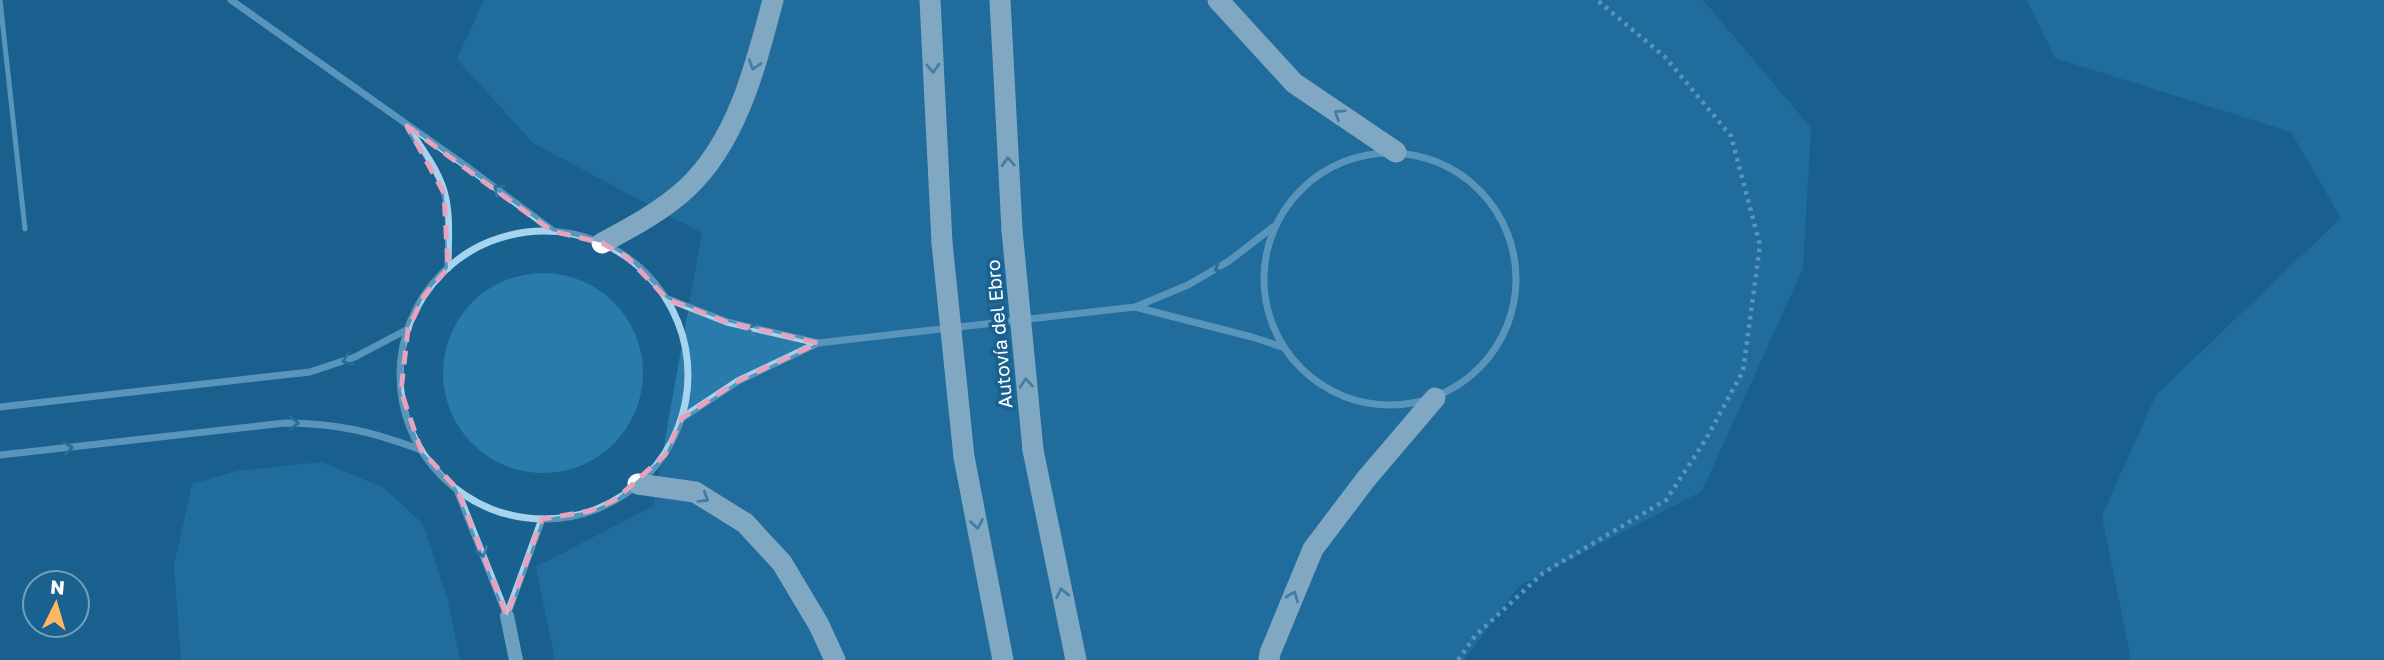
<svg xmlns="http://www.w3.org/2000/svg" width="2384" height="660" viewBox="0 0 2384 660" font-family="'Golos Text',sans-serif">
	<style>
		.green { fill: #297bab }
		.lines { fill: none; stroke-linecap: round; stroke-linejoin: round }
		.path { stroke: #a6d4ef; stroke-width: 4.5; stroke-dasharray: 3.5 5; stroke-linecap: butt }
		.lane { stroke: #a6d4ef; stroke-width: 5 }
		.street { stroke: #a6d4ef; stroke-width: 7 }
		.secondary { stroke: #d3ebfa; stroke-width: 14 }
		.highway { stroke: #fff; stroke-width: 21 }
		.highway-bridge { stroke: #fff; stroke-width: 21 }
		.oneway { stroke: #75a0bc }
		.oneway2 { stroke: #3c7ea7 }
		.marked { fill: none; stroke: #e7a3bd; stroke-width: 5; stroke-dasharray: 14 9; stroke-linejoin: round }
		.labels { text-anchor: middle; stroke-width: 7; stroke-linejoin: round; paint-order: stroke }
		.street-label { font-size: 19px; fill: #fff; stroke: #19618f }
	</style>
	<rect width="100%" height="100%" fill="#19618f"/>
	<g class="green">
		<path d="M484,0H1703L1811,128L1803,268L1702,491L1519,586L1464,660H555L536,567L653,506L702,233L533,143L457,59Z"/>
		<path d="M2027,0H2384V660H2131L2102,516L2156,395L2341,218L2291,132L2055,58Z"/>
		<circle cx="543" cy="373" r="100"/>
		<path d="M322,462L384,488L423,524L448,601L460,660H181L174,566L192,484L237,471Z"/>
	</g>
	<g class="lines">
		<path class="path" d="M1458,660L1475,636L1543,573L1666,500L1706,439L1743,371L1760,245L1731,136L1665,57L1597,0"/>
		<path class="lane" d="M0,0L25,229"/>
		<g class="street">
			<path d="M231,0L466,166L552,230"/>
			<path d="M409,129C422,149 437,168 444,191C451,215 448,243 448,268"/>
			<circle cx="1390" cy="279" r="126"/>
			<circle cx="544" cy="375" r="144"/>
			<path d="M668,299L727,322L818,343"/>
			<path d="M1135,307L1252,337L1282,347"/>
			<path d="M0,407L310,372L355,357L408,329"/>
			<path d="M682,418L738,381L818,343L1135,307L1188,285L1229,261L1273,227"/>
			<path d="M0,455L285,423C336,423 374,432 421,450"/>
			<path d="M457,490L507,616"/>
			<path d="M507,615L542,519"/>
		</g>
		<path class="secondary" d="M507,616L516,660"/>
		<g class="highway">
			<path d="M930,0L942,243"/>
			<path d="M1000,0L1012,230"/>
			<path d="M1218,0L1294,83L1396,152"/>
			<path d="M602,243C632,227 662,211 687,188C738,140 756,64 773,0"/>
			<path d="M1033,450L1076,660"/>
			<path d="M964,457L1003,660"/>
			<path d="M638,484L695,492L745,523L782,563L819,625L835,660"/>
			<path d="M1269,660L1270,653L1313,549L1366,479L1435,398"/>
		</g>
		<g class="highway-bridge">
			<path d="M1012,230L1033,450"/>
			<path d="M942,243L964,457"/>
		</g>
	</g>
	<defs><path id="oneway-chevron" d="M-2-3.5L2.5 0L-2 3.5" fill="none" stroke-width="1.6" stroke-linecap="round" stroke-linejoin="round" transform="scale(1.75)"/></defs>
	<g class="oneway">
		<use href="#oneway-chevron" transform="translate(754 65) rotate(108)"/>
		<use href="#oneway-chevron" transform="translate(933 68) rotate(87)"/>
		<use href="#oneway-chevron" transform="translate(1339 114) rotate(-146)"/>
		<use href="#oneway-chevron" transform="translate(1008 162) rotate(-93)"/>
		<use href="#oneway-chevron" transform="translate(1026 383) rotate(-95)"/>
		<use href="#oneway-chevron" transform="translate(704 498) rotate(31)"/>
		<use href="#oneway-chevron" transform="translate(977 524) rotate(80)"/>
		<use href="#oneway-chevron" transform="translate(1062 593) rotate(-102)"/>
		<use href="#oneway-chevron" transform="translate(1293 596) rotate(-68)"/>
	</g>
	<g class="oneway2">
		<use href="#oneway-chevron" transform="translate(498 189) rotate(-143)"/>
		<use href="#oneway-chevron" transform="translate(1219 268) rotate(150)"/>
		<use href="#oneway-chevron" transform="translate(752 329) rotate(-166)"/>
		<use href="#oneway-chevron" transform="translate(347 360) rotate(158)"/>
		<use href="#oneway-chevron" transform="translate(294 423) rotate(-1)"/>
		<use href="#oneway-chevron" transform="translate(68 448) rotate(-6)"/>
		<use href="#oneway-chevron" transform="translate(482 552) rotate(69)"/>
	</g>
	<path d="M0 0H2384V660H0ZM407,126L552,231L602,243L627,257L667,299L727,322L818,343L738,381L682,418L665,455L615,500L590,511L542,519L507,616L457,489L421,450L401,391L408,329L424,296L448,268L444,193Z" fill="#19618f" fill-opacity=".55" fill-rule="evenodd"/>
	<path class="marked" d="M407,126L552,231L602,243L627,257L667,299L727,322L818,343L738,381L682,418L665,455L615,500L590,511L542,519L507,616L457,489L421,450L401,391L408,329L424,296L448,268L444,193Z"/>
	<g class="labels">
		<g class="street-label">
			<text transform="translate(999 334) rotate(-95)" y="7">Autovía del Ebro</text>
		</g>
	</g>
	<g transform="translate(56 604) rotate(5)"><circle r="33" fill="#19618f" stroke="#75a0bc" stroke-width="2"/>
	<path d="M0-5L12 26L0 18L-12 26Z" fill="#ffb764"/>
	<text y="-10" font-size="19" font-weight="bold" text-anchor="middle" fill="#ffffff">N</text>
	</g>
</svg>
